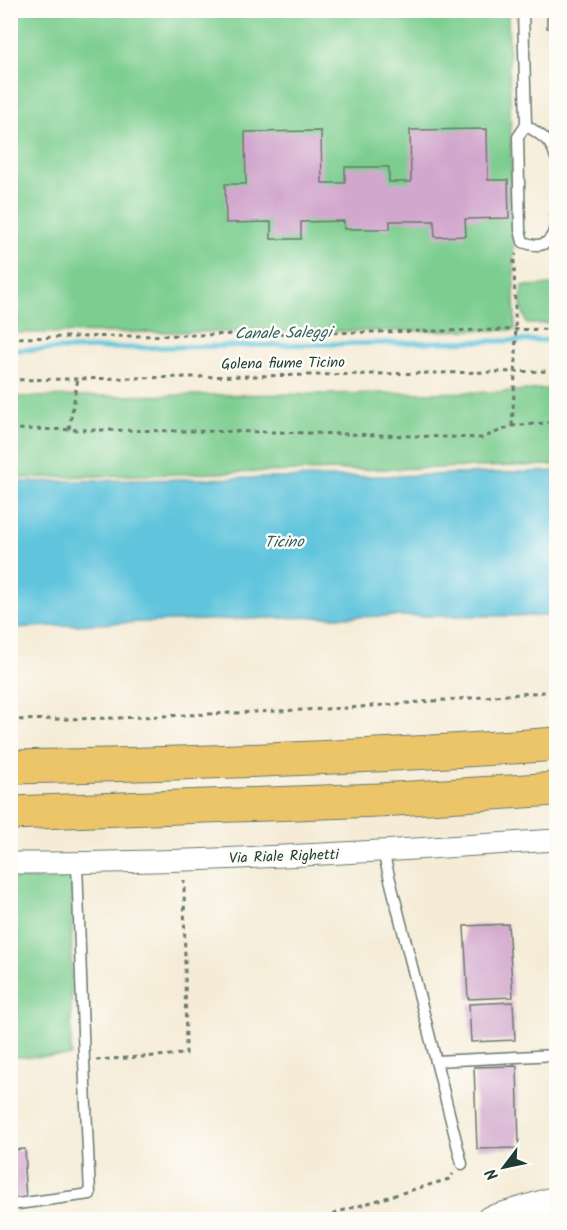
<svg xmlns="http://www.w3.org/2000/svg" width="567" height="1230" viewBox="0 0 567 1230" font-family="Kalam,sans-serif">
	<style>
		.green { fill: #7bcd8f; stroke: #4d8562; stroke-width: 1.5 }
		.water { fill: #5ec4dc; stroke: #3e8088; stroke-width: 1.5 }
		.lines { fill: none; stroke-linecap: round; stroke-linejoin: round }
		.stream { stroke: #5ec4dc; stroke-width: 5 }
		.building { fill: #d2a7cd }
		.service-casing { stroke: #6a7a6d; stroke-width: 13 }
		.minor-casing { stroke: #6a7a6d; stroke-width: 23 }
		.tertiary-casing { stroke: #6a7a6d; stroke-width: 29 }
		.motorway-casing { stroke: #6a7a6d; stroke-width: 35 }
		.path { stroke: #6a7a6d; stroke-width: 3; stroke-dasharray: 4.5 4.5; stroke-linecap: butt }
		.service { stroke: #fff; stroke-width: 10 }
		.minor { stroke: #fff; stroke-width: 21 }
		.tertiary { stroke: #fff; stroke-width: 27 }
		.motorway { stroke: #edc569; stroke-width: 33 }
		.labels { text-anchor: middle; stroke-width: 5; stroke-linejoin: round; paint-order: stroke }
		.street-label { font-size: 15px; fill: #1f3d34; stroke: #fdfcf7 }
		.water-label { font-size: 16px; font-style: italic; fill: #2f5f5e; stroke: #fdfcf7 }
	</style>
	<rect width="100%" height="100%" fill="#fdfcf7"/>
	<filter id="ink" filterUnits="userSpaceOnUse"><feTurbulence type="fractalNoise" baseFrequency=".0167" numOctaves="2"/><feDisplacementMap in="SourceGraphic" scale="12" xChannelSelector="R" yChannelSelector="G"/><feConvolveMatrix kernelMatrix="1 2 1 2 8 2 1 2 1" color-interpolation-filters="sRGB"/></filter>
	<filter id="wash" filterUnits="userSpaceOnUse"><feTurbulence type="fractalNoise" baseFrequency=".008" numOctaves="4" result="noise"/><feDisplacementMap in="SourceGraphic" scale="24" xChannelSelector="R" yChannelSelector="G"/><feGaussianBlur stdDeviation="1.35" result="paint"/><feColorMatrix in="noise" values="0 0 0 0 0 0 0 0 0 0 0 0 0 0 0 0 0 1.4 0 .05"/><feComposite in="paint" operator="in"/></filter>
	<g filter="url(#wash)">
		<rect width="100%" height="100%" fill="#f5ebd6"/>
		<g class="green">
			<path d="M10,11H508L515,330L11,333Z"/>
			<path d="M556,285V323L527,324L521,307L522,286Z"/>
			<path d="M556,388V465L11,478V397L501,392Z"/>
			<path d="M11,879H72L71,1056L11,1057Z"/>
		</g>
		<path class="water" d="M556,471V616C374,615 192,618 11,628V482L392,476Z"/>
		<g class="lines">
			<path class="stream" d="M10,350L556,340"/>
		</g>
		<g id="blocks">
			<g class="building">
				<rect x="547" y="10" width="9" height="18"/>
				<path d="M487,129L488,180H508L509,218L465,219L466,236L435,237L434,221H390V229H344V221L301,222V239H271V222L226,223L225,184H246L245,132L321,131L322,183H345V167H389V182H411L410,130Z"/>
				<path d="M508,924L513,997L468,999L464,926Z"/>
				<path d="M513,1002L515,1040L471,1042L469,1004Z"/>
				<path d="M517,1066L519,1148L477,1149L474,1067Z"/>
				<path d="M25,1149L26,1168H24L26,1198L10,1199V1150Z"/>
			</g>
		</g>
	</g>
	<g filter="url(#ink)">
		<use href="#blocks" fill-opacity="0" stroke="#6a7a6d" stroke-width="1.5"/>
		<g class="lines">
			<defs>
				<g id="service">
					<path d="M523,10L526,125L518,137L520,230L523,242C549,252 556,236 556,213"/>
					<path d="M526,125C541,136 551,139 556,158"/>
					<path d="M383,852L462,1164"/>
					<path d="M436,1061L556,1055"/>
					<path d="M10,1205L90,1194L84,1061L77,863"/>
				</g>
				<path id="minor" d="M10,863C193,863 375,852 556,840"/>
				<path id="tertiary" d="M490,1220L556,1200"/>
				<g id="motorway">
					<path d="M10,767C193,764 375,757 556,744"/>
					<path d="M10,813L379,800L556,789"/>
				</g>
			</defs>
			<use href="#service" class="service-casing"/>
			<use href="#minor" class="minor-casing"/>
			<use href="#tertiary" class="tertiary-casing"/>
			<use href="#motorway" class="motorway-casing"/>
			<g class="path">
				<path d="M10,338L556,329"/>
				<path d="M10,380L556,371"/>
				<path d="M512,426L516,358L514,258L516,254"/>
				<path d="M10,429L276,432L482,438L512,426L556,422"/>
				<path d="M69,429L78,378"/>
				<path d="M10,720L117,718L348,708L556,691"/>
				<path d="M96,1060L186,1054L184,880"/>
				<path d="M326,1220L338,1212L449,1179L453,1174"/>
			</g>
			<use href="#service" class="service"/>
			<use href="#minor" class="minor"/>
			<use href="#tertiary" class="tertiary"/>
			<use href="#motorway" class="motorway"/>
		</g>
	</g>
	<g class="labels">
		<g class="street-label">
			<text transform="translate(283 363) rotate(-1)" y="5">Golena fiume Ticino</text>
			<text transform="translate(284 856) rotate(-2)" y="5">Via Riale Righetti</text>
		</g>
		<g class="water-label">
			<text transform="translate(283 332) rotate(-1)" y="6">Canale Saleggi</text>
			<text transform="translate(284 541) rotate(-1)" y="6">Ticino</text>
		</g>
	</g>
	<rect width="567" height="1230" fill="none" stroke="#fdfcf7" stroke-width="36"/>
	<g transform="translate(504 1167) rotate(238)" stroke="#fdfcf7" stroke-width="4.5" paint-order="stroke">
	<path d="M0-4.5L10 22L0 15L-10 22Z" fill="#1f3d34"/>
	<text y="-9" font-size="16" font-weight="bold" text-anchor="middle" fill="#1f3d34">N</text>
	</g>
</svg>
